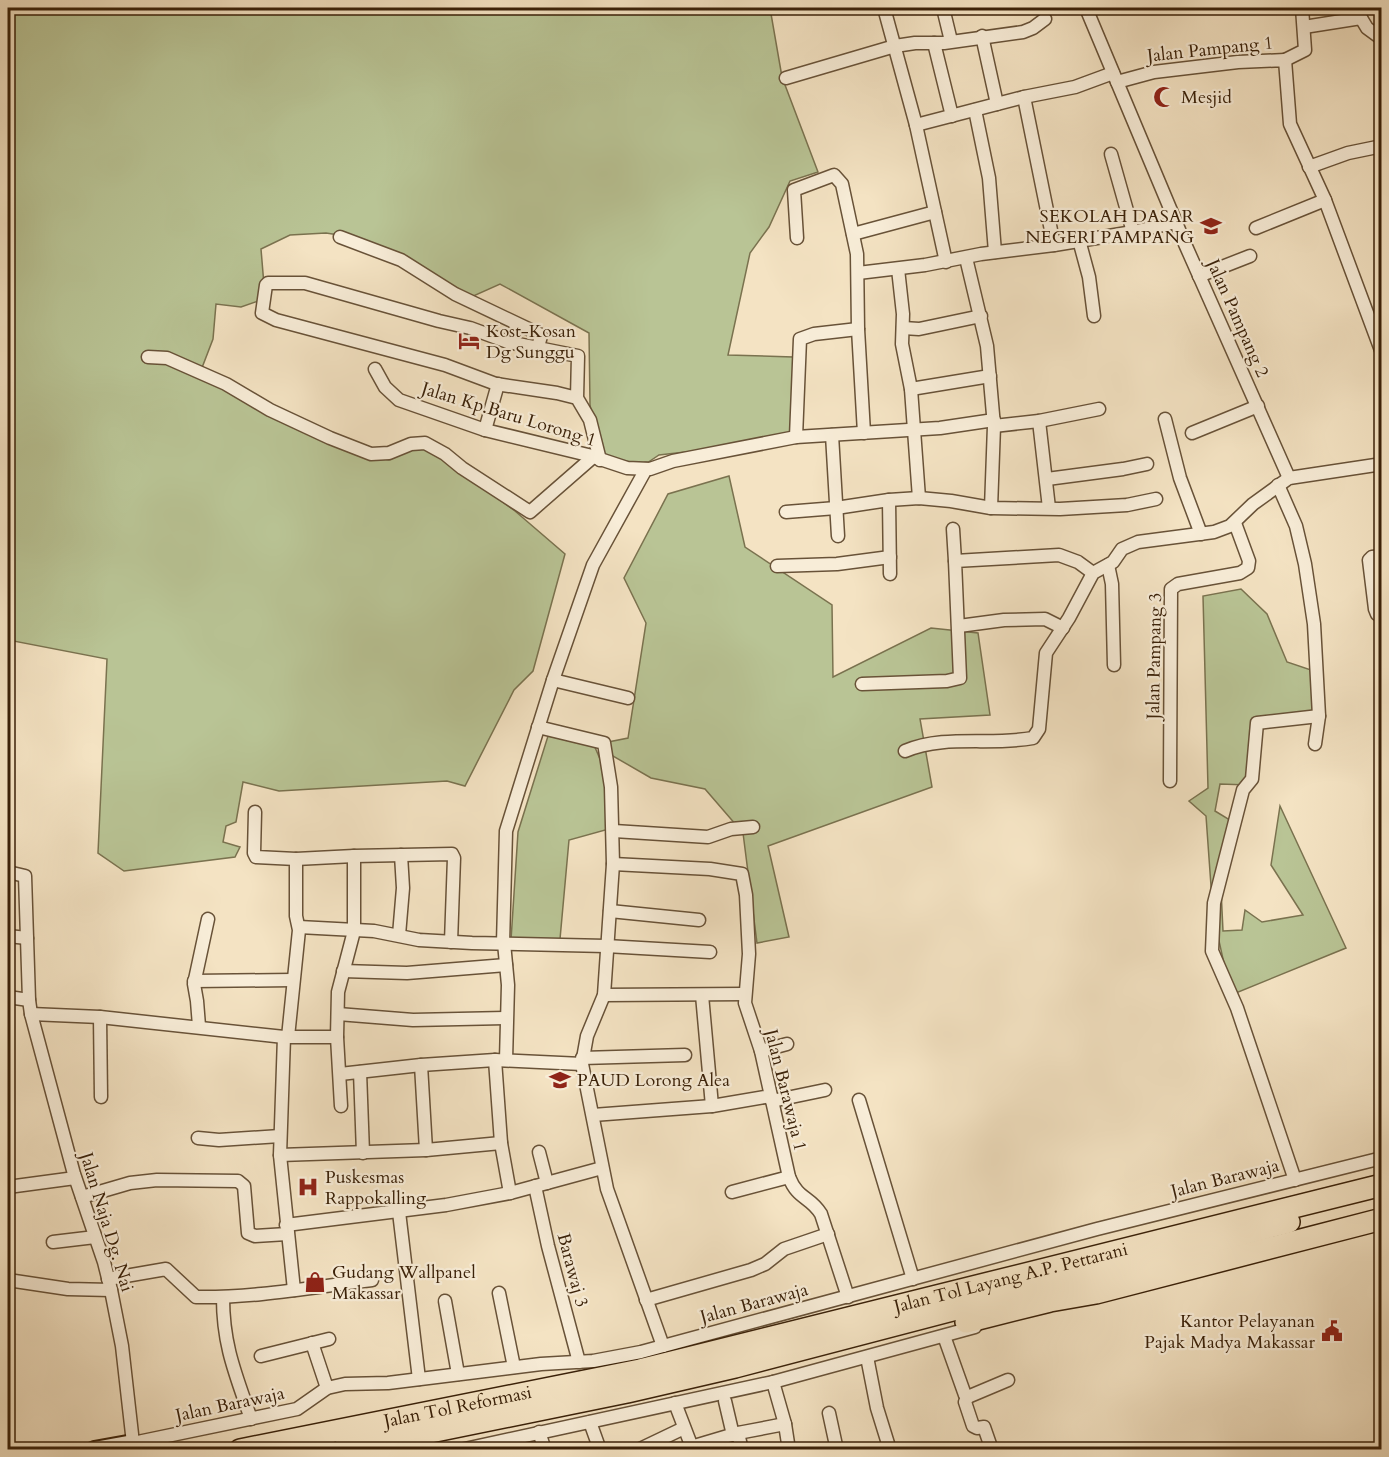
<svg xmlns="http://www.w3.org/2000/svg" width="1389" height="1457" viewBox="0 0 1389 1457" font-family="Cardo,serif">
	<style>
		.green { fill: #b9c495; stroke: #7a724f; stroke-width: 1.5 }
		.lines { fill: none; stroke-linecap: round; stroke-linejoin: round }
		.street-casing { stroke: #685238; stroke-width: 15 }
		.secondary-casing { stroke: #3a2109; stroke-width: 20 }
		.highway-casing { stroke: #3a2109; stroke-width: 24 }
		.street { stroke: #f8edd8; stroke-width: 12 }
		.secondary { stroke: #f8edd8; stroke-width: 16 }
		.highway { stroke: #f4e3c3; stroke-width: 21 }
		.labels { text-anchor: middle; stroke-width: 4.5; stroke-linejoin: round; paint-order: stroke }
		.street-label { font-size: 18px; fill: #3a2109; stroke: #f8edd8 }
		.poi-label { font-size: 18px; fill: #3a2109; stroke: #f8edd8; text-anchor: start }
	</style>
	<rect width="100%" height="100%" fill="#f4e3c3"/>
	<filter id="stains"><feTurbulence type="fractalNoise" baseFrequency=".00333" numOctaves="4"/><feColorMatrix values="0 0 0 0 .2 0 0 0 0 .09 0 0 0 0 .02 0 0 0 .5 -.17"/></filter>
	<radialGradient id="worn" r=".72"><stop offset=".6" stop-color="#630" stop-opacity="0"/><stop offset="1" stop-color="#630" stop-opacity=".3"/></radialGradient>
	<g class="green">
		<path d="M8,8H770L782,77L818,172L790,181L769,227L750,253L728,355L793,357L792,433L703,450L659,455L644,465L600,455L590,405L589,333L500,284L469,298L339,235L326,233L290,235L261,249L264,285L261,300L241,307L216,304L213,339L200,373L351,452L389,460L410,450L424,449L438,454L515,511L565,554L533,671L514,690L465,786L447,781L279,791L243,782L236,822L226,826L223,842L240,847L235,857L124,871L98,853L107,659L8,640Z"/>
		<path d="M729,476L745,547L832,605L833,677L931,628L978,633L990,715L920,719L932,787L768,846L789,937L757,943L743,833L705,789L651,778L594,745L613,789L609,829L569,840L560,939L511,940L518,832L548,736L593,745L628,738L646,623L624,578L668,494Z"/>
		<path d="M1241,589L1267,614L1287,662L1314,671L1317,716L1258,727L1248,785L1220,784L1215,811L1230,820L1220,868L1223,931L1242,930L1245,910L1262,922L1303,915L1271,865L1280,806L1346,948L1231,995L1213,914L1206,816L1189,801L1208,788L1203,596Z"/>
	</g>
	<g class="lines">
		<defs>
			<g id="street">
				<path d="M884,8L916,125L946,262"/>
				<path d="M943,8L951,41"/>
				<path d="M1086,8L1185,244L1289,478"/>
				<path d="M1355,8L1367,28L1382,39"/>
				<path d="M1304,27L1361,18"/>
				<path d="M982,36L997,104"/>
				<path d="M934,43L952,116"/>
				<path d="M1285,60L1305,50L1302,8"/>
				<path d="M786,78L895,46L915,43H944L1023,32L1033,28L1045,19"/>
				<path d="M1117,82L1154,72L1238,62L1285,60L1290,124L1325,200L1382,353"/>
				<path d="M1024,97L1054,245"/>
				<path d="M975,110L989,178L995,252"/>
				<path d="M916,125L1024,97L1075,87L1113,73"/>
				<path d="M1111,154L1133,232"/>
				<path d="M1309,167L1348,153L1382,146"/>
				<path d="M1256,228L1325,200"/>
				<path d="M853,234L935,212"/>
				<path d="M340,237L401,260L455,294L539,334L541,336L538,347"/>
				<path d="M797,238L794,190L834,175L842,184L857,254L858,329L864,433"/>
				<path d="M1079,240L1089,277L1094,316"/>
				<path d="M966,258L987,346L994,426L991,508"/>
				<path d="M898,269L903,314L902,344L911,389L919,498"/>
				<path d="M858,273L925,265L981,254L1054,245L1133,232L1176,222"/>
				<path d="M1199,276L1250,256"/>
				<path d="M903,328L919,329L981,316"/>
				<path d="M148,357L167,358L226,384L270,410L330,438L371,454L389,453L411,444L425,443L445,454L462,468L530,512L593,457"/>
				<path d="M375,369L385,387L399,400L485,430L588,455L627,468L650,469L673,461L796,437L940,428L994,420"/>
				<path d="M911,389L990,376"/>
				<path d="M577,398L557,393L496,384L445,365L276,320L262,313L266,285L268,283H305L439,321L470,328L508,342L578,356L577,398L590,420L600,460"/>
				<path d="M1165,419L1180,478L1201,534"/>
				<path d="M1039,421L1049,508"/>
				<path d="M994,426L1039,421L1099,409"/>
				<path d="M485,430L498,384"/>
				<path d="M1192,433L1258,406"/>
				<path d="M832,435L838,536"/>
				<path d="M796,437L800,339L814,334L858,329"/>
				<path d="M1047,479L1123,469L1147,464"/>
				<path d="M1278,485L1296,526L1305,564L1314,624L1319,716L1315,744"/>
				<path d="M889,500L890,574"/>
				<path d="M786,512L836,508L889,500L919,498L951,501L991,508L1060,509L1127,505L1156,499"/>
				<path d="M953,529L955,561"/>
				<path d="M1382,556L1372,557L1369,560L1375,609L1377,614L1382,615"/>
				<path d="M1108,565L1112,584L1114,665"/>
				<path d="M777,566L837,564L890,557"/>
				<path d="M959,626L1004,620L1045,619L1063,628"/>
				<path d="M553,680L628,698"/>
				<path d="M862,684L947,681L960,678L955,561L1059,555L1078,562L1093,573"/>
				<path d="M538,727L604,743L611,787L613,864L604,995L587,1036L582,1064L607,1189L663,1346"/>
				<path d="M905,751C945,734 991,746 1033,738L1039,729L1046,653L1069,618L1093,573L1113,562L1122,549L1138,542L1214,532L1230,526L1253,504L1289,478L1382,464"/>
				<path d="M1170,781L1171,589L1178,584L1240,573L1248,568L1249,561L1235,523"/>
				<path d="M255,812L254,853L256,857L296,859V916L299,930L288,1037"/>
				<path d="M614,831L708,837L731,829L753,827"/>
				<path d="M296,859L354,856L452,854L454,858L451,942"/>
				<path d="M613,864L710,869L742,874L746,895L749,954L745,1003L761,1051L789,1177C798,1200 810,1196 821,1214L848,1297"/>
				<path d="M8,872L25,876L29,1000L31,1014L74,1174L104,1262L111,1290L122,1346L133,1443L297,1409L327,1388L345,1384L388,1383L541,1364L593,1361L641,1352L1097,1229L1382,1158"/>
				<path d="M610,911L699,920"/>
				<path d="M299,927L374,931L419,940L472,943L606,946L710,952"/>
				<path d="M399,935L403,888L401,855"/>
				<path d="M8,936L27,938"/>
				<path d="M503,943L506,831L553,680L593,565L646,469"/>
				<path d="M504,943L508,985L506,1060"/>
				<path d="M343,971L407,973L506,965"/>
				<path d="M194,981L293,980"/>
				<path d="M604,995L744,994"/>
				<path d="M702,995L712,1106"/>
				<path d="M8,997L29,1000"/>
				<path d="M31,1014L100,1017L284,1037H337"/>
				<path d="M338,1014L413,1020L505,1018"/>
				<path d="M100,1017L101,1097"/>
				<path d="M199,1026L197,1001L194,984L208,919"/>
				<path d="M284,1037L280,1155L294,1290"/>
				<path d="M761,1051L787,1044"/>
				<path d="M582,1058L685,1055"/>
				<path d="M495,1060L501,1143L510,1193"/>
				<path d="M421,1065L426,1150"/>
				<path d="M360,1072L363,1153"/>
				<path d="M340,1074L421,1065L495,1060L582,1064"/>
				<path d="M859,1100L913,1279"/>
				<path d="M772,1101L825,1090"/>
				<path d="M341,1106L337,1037L338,992L354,931V856"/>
				<path d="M593,1115L712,1106L771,1096"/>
				<path d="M198,1138L219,1140L280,1136"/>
				<path d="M539,1152L547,1183"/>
				<path d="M280,1155L426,1150L501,1143"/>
				<path d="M1295,1180L1237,1008L1212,951L1214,903L1243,790L1252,779L1257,723L1319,716"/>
				<path d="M535,1186L548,1246L579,1362"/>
				<path d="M8,1187L75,1178"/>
				<path d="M732,1192L789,1177"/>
				<path d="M82,1197L130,1183L157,1180L238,1181L244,1186L248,1233L255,1236L287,1234"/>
				<path d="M399,1212L419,1379"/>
				<path d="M286,1225L446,1205L510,1193L602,1168"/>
				<path d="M53,1242L95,1237"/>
				<path d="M108,1279L166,1269L196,1297C255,1298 313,1287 372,1280"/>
				<path d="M8,1280L68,1289L111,1290"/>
				<path d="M499,1293L514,1367"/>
				<path d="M223,1298C223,1346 236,1375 251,1419"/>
				<path d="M646,1300L751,1270L765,1264L784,1249L828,1234"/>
				<path d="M445,1301L458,1374"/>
				<path d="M944,1336L965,1395L970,1396L1008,1380"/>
				<path d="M312,1343L327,1388"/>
				<path d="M261,1356L329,1339"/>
				<path d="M867,1357L877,1408L890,1450"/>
				<path d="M773,1382L785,1424L789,1450"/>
				<path d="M968,1396L965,1402L973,1426L977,1428L984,1427L992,1450"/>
				<path d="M725,1401L733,1435"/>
				<path d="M675,1403L693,1450"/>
				<path d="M829,1413L837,1450"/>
				<path d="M590,1422L600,1450"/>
				<path d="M539,1432L545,1450"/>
				<path d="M738,1433L742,1450"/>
				<path d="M691,1447L738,1433L785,1424"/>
				<path d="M460,1450L773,1382L975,1327"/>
				<path d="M638,1450L684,1428"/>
			</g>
			<path id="secondary" d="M94,1450L133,1443V1450"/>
			<g id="highway">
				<path d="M966,1322L1050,1301L1096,1293L1382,1219"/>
				<path id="s1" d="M240,1450L640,1370L1382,1185"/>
				<path d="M342,1450L627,1392L735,1367L1289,1222"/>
			</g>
		</defs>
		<use href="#street" class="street-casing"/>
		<use href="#secondary" class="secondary-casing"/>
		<use href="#highway" class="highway-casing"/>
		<use href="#street" class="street"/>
		<use href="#secondary" class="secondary"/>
		<use href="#highway" class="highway"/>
	</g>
	<defs>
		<symbol id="mosque-bare" viewBox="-9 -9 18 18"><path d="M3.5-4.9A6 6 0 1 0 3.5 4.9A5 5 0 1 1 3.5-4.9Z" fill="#8f2418" stroke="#f8edd8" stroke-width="2.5" paint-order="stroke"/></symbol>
		<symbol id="school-bare" viewBox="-9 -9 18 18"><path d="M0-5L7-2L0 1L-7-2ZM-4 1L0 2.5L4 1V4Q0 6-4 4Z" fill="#8f2418" stroke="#f8edd8" stroke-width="2.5" paint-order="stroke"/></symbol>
		<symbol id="hotel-bare" viewBox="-9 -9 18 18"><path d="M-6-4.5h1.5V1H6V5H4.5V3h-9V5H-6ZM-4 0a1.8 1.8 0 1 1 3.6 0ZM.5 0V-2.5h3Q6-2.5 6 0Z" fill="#8f2418" stroke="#f8edd8" stroke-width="2.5" paint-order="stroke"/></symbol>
		<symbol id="hospital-bare" viewBox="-9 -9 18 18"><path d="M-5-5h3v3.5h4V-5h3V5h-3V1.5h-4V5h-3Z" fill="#8f2418" stroke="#f8edd8" stroke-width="2.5" paint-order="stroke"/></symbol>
		<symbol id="shop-bare" viewBox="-9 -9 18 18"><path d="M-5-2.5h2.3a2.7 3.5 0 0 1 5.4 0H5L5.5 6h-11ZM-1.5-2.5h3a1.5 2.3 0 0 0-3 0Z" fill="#8f2418" stroke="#f8edd8" stroke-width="2.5" paint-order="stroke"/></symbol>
		<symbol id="civic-bare" viewBox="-9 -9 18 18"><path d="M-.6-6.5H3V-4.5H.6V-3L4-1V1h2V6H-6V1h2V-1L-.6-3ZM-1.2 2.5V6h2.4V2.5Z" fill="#8f2418" stroke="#f8edd8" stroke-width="2.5" paint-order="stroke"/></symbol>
	</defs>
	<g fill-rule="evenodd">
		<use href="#mosque-bare" x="1149" y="82" width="30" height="30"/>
		<use href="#school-bare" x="1196" y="211" width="30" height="30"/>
		<use href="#hotel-bare" x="454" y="326" width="30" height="30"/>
		<use href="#school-bare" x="545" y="1065" width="30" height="30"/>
		<use href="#hospital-bare" x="293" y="1172" width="30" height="30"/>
		<use href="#shop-bare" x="300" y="1267" width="30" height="30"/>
		<use href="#civic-bare" x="1317" y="1316" width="30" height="30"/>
	</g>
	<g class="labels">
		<g class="street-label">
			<text transform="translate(1210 49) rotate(-6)" y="6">Jalan Pampang 1</text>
			<text transform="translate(1238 318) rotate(66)" y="6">Jalan Pampang 2</text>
			<text transform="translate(509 414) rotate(17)" y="6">Jalan Kp.Baru Lorong 1</text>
			<text transform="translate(1154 656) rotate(-89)" y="6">Jalan Pampang 3</text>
			<text transform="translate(786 1090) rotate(76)" y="6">Jalan Barawaja 1</text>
			<text transform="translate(1225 1178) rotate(-14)" y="6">Jalan Barawaja</text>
			<text transform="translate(107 1222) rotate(73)" y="6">Jalan Naja Dg. Nai</text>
			<text transform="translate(573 1270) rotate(75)" y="6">Barawaj 3</text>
			<text dy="6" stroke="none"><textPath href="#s1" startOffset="790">Jalan Tol Layang A.P. Pettarani</textPath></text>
			<text transform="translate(754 1303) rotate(-15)" y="6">Jalan Barawaja</text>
			<text transform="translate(230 1404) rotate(-12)" y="6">Jalan Barawaja</text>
			<text dy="6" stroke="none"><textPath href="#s1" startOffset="222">Jalan Tol Reformasi</textPath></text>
		</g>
		<g class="poi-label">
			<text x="1181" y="103">Mesjid</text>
			<text x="1194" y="222" text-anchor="end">SEKOLAH DASAR<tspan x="1194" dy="21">NEGERI PAMPANG</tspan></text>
			<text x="486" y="337">Kost-Kosan<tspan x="486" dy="21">Dg Sunggu</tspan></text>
			<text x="577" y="1086">PAUD Lorong Alea</text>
			<text x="325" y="1183">Puskesmas<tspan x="325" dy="21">Rappokalling</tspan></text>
			<text x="332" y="1278">Gudang Wallpanel<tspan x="332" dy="21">Makassar</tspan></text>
			<text x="1315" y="1327" text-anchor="end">Kantor Pelayanan<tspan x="1315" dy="21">Pajak Madya Makassar</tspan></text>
		</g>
	</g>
	<rect width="1389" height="1457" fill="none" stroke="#f4e3c3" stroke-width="30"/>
	<rect x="9" y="9" width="1371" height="1439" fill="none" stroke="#3a2109" stroke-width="3"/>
	<rect x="15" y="15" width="1359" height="1427" fill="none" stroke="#3a2109" stroke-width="1.5"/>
	<rect width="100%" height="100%" filter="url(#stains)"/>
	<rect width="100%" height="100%" fill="url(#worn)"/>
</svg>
